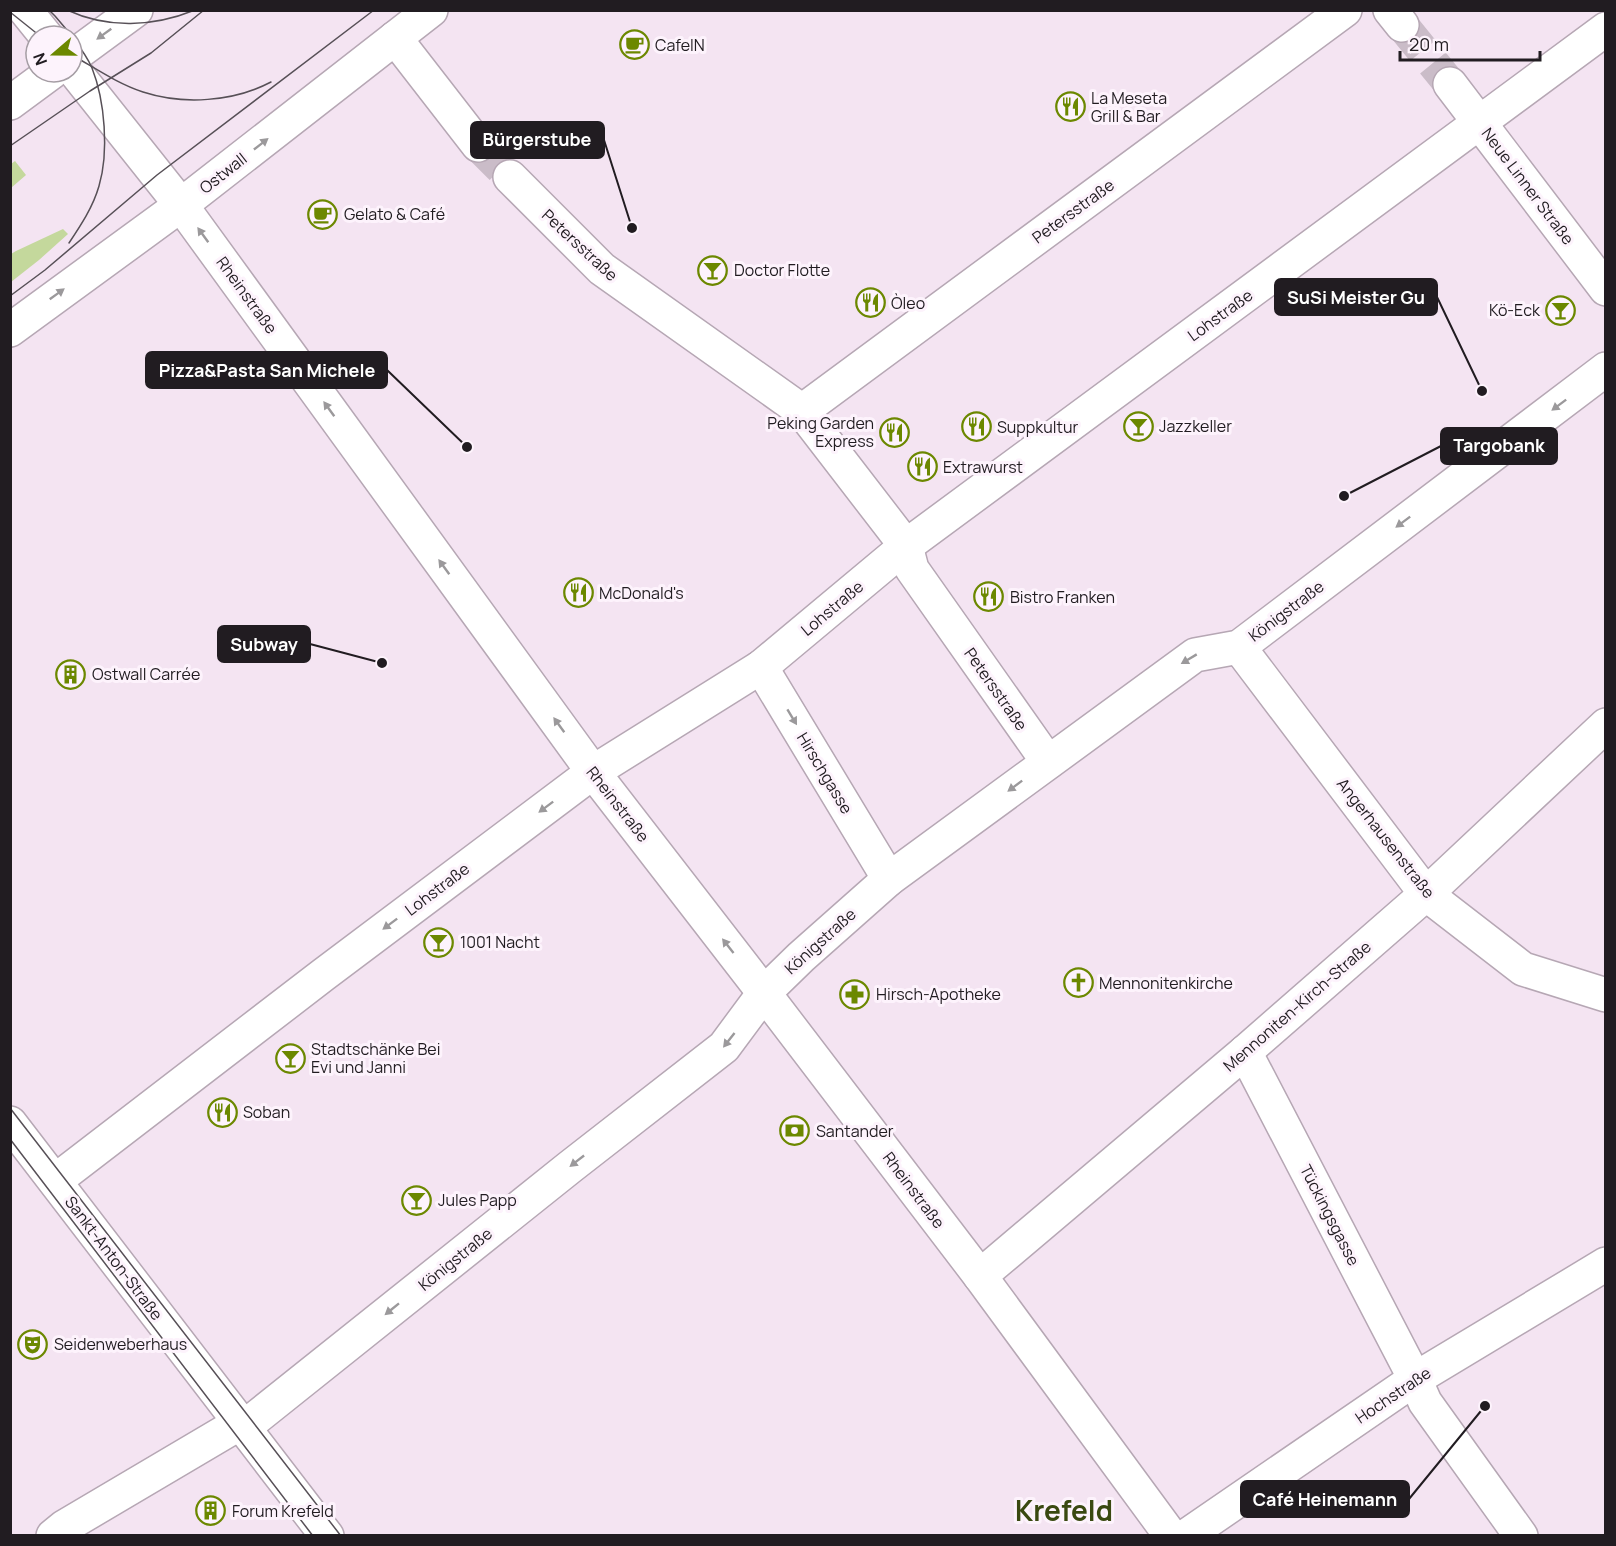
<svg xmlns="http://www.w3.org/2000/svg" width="1616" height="1546" viewBox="0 0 1616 1546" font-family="Manrope,sans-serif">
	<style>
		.green { fill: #c4d89c }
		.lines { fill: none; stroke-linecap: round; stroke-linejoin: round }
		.pedestrian-tunnel { stroke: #cabcc8; stroke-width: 33; stroke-dasharray: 33 16; stroke-linecap: butt }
		.pedestrian-casing { stroke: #b6a7b4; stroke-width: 36 }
		.minor-casing { stroke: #b6a7b4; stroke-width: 36 }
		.tertiary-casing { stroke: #b6a7b4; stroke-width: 36 }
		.pedestrian { stroke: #fff; stroke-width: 33 }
		.minor { stroke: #fff; stroke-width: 33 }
		.tertiary { stroke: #fff; stroke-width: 33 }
		.tram { stroke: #575057; stroke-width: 1.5 }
		.oneway { fill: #9b999b }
		.labels { text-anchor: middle; stroke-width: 6; stroke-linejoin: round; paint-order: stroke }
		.poi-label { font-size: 16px; fill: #211c21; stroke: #fdf3fc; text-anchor: start }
		.street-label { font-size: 16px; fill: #211c21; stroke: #fdf3fc }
		.town-label { font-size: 28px; font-weight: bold; fill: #3a4911; stroke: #fdf3fc }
		.leader { fill: none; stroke: #211c21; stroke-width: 2 }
		.callout-dot { fill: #211c21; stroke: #fdf3fc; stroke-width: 2 }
		.callout { fill: #211c21; stroke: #211c21; stroke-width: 2 }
		.callout-label { font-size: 18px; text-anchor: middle; font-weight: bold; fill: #fff }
	</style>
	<rect width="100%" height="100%" fill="#f4e4f2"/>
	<g class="green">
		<path d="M15,161L26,175L11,188V164Z"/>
		<path d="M63,229L68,234L39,260L11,282V254L16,251Z"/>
	</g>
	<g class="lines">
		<g class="pedestrian-tunnel">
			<path d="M1402,25L1450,84"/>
			<path d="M478,145L510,177"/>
		</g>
		<defs>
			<g id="pedestrian">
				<path d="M1390,10L1402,25"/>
				<path d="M395,38L478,145"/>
				<path d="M1450,84L1606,289"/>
				<path d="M510,177L602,269L802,411L1345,10"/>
				<path d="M802,411L906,546L912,569L1048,762"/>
				<path d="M761,667L889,879"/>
				<path d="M593,772L761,667L906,546L1606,29"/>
				<path d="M764,993L980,1276L1171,1536"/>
				<path d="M1245,1052L1415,1379L1425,1402L1521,1536"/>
				<path d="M980,1276L1245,1052L1426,894L1523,969L1606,995"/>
				<path d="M1186,1536L1415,1379L1606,1264"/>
			</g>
			<g id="minor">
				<path d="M25,10L46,36"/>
				<path d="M72,68L181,205L593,772L764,993"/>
				<path d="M1239,647L1426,894L1606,725"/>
				<path d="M55,1181L323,975L593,772"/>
				<path d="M53,1536L64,1527L240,1423L252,1421L570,1167L724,1047L764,993L801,957L889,879L1195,655L1239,647L1606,369"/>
			</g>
			<g id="tertiary">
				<path d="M72,57L136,10"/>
				<path d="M10,103L52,72"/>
				<path d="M10,330L181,205L431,10"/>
				<path d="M10,1123L327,1536"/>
			</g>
		</defs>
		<use href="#pedestrian" class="pedestrian-casing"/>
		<use href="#minor" class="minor-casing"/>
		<use href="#tertiary" class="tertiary-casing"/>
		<use href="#pedestrian" class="pedestrian"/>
		<use href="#minor" class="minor"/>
		<use href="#tertiary" class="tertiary"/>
		<g class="tram">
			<path d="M49,10L55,16L72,36"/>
			<path d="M67,10C108,29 153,27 195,10"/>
			<path d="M10,12L40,36"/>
			<path d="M72,55C95,68 118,84 143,92C183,105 233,102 271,82"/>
			<path d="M10,146L90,91L151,53L204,10"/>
			<path d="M69,243C81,225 93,207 99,186C109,152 105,101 92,68C87,56 79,46 72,37"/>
			<path d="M10,296L45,270L157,175L374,10"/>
			<path d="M10,1108L341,1536"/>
			<path d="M10,1139L313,1536"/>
		</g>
	</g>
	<defs><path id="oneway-solid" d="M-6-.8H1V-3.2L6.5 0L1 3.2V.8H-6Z" transform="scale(1.5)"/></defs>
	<g class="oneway">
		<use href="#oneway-solid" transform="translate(104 34) rotate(144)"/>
		<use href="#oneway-solid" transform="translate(261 144) rotate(-38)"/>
		<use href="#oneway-solid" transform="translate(203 235) rotate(-126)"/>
		<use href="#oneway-solid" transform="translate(57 294) rotate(-36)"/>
		<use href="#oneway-solid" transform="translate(1559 405) rotate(143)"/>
		<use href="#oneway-solid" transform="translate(329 409) rotate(-126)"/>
		<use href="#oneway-solid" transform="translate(1403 522) rotate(143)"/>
		<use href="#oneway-solid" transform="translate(444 567) rotate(-126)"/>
		<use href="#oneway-solid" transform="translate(1189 659) rotate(149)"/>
		<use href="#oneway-solid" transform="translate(792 717) rotate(59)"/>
		<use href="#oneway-solid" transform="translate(559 725) rotate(-126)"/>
		<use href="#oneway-solid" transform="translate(1015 786) rotate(143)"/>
		<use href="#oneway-solid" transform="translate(546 807) rotate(143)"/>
		<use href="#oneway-solid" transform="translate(390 924) rotate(143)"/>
		<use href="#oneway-solid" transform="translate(728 946) rotate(-128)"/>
		<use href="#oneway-solid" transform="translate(729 1040) rotate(128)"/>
		<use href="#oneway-solid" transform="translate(577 1161) rotate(142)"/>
		<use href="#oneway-solid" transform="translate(392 1309) rotate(141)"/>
	</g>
	<defs>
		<symbol id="cafe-ring" viewBox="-11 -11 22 22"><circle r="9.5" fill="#fdf3fc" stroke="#6c8800" stroke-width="1.5"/><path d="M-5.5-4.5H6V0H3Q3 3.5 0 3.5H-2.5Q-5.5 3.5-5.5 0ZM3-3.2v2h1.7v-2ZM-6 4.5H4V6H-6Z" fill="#6c8800"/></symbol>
		<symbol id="restaurant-ring" viewBox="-11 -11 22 22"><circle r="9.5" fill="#fdf3fc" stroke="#6c8800" stroke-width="1.5"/><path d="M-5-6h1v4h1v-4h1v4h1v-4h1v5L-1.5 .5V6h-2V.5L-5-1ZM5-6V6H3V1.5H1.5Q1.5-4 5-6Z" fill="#6c8800"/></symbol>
		<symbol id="bar-ring" viewBox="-11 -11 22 22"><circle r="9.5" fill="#fdf3fc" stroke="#6c8800" stroke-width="1.5"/><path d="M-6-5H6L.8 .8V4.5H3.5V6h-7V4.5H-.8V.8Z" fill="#6c8800"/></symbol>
		<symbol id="building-ring" viewBox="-11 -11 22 22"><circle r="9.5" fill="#fdf3fc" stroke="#6c8800" stroke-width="1.5"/><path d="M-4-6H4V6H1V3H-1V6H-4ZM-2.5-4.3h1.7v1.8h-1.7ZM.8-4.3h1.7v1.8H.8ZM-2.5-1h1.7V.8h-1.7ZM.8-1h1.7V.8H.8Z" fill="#6c8800"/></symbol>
		<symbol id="church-ring" viewBox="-11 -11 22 22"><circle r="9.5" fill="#fdf3fc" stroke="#6c8800" stroke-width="1.5"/><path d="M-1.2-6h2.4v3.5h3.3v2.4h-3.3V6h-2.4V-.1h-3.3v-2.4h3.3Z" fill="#6c8800"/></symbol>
		<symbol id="pharmacy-ring" viewBox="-11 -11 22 22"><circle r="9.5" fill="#fdf3fc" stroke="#6c8800" stroke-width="1.5"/><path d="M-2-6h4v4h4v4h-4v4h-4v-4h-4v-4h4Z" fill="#6c8800"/></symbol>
		<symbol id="bank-ring" viewBox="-11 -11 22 22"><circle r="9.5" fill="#fdf3fc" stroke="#6c8800" stroke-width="1.5"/><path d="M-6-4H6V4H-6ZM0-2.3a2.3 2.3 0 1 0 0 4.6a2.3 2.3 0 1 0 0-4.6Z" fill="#6c8800"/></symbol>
		<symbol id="theatre-ring" viewBox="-11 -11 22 22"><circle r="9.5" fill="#fdf3fc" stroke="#6c8800" stroke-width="1.5"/><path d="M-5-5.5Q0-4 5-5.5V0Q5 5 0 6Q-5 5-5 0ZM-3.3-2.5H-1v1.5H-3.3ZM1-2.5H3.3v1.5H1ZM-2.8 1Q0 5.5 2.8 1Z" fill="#6c8800"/></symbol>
	</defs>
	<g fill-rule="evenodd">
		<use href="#cafe-ring" x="618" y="28" width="33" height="33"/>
		<use href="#restaurant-ring" x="1054" y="90" width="33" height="33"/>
		<use href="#cafe-ring" x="306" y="198" width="33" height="33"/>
		<use href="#bar-ring" x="696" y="254" width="33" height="33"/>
		<use href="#restaurant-ring" x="854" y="286" width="33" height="33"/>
		<use href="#bar-ring" x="1544" y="294" width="33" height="33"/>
		<use href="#bar-ring" x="1122" y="410" width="33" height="33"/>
		<use href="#restaurant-ring" x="960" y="410" width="33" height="33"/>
		<use href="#restaurant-ring" x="878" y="416" width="33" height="33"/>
		<use href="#restaurant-ring" x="906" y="450" width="33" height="33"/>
		<use href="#restaurant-ring" x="562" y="576" width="33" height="33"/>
		<use href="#restaurant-ring" x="972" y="580" width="33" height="33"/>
		<use href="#building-ring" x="54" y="658" width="33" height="33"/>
		<use href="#bar-ring" x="422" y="926" width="33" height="33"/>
		<use href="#church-ring" x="1062" y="966" width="33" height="33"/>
		<use href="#pharmacy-ring" x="838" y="978" width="33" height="33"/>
		<use href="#bar-ring" x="274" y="1042" width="33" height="33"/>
		<use href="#restaurant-ring" x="206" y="1096" width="33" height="33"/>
		<use href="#bank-ring" x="778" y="1114" width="33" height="33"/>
		<use href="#bar-ring" x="400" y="1184" width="33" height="33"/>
		<use href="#theatre-ring" x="16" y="1328" width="33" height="33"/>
		<use href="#building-ring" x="194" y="1494" width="33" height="33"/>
	</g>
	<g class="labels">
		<g class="poi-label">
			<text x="655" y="51">CafeIN</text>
			<text x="1091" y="104">La Meseta<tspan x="1091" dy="18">Grill &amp; Bar</tspan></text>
			<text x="344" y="220">Gelato &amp; Café</text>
			<text x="734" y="276">Doctor Flotte</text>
			<text x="891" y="309">Òleo</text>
			<text x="1540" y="316" text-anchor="end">Kö-Eck</text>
			<text x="874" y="429" text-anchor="end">Peking Garden<tspan x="874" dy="18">Express</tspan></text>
			<text x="1159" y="432">Jazzkeller</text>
			<text x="997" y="433">Suppkultur</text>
			<text x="943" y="473">Extrawurst</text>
			<text x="599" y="599">McDonald's</text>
			<text x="1010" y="603">Bistro Franken</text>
			<text x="92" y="680">Ostwall Carrée</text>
			<text x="460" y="948">1001 Nacht</text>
			<text x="1099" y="989">Mennonitenkirche</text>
			<text x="876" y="1000">Hirsch-Apotheke</text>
			<text x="311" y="1055">Stadtschänke Bei<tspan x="311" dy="18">Evi und Janni</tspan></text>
			<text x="243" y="1118">Soban</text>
			<text x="816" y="1137">Santander</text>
			<text x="438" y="1206">Jules Papp</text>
			<text x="54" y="1350">Seidenweberhaus</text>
			<text x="232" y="1517">Forum Krefeld</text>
		</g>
		<g class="street-label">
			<text transform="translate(223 173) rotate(-38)" y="6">Ostwall</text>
			<text transform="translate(1528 186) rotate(53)" y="6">Neue Linner Straße</text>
			<text transform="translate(1073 211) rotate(-36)" y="6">Petersstraße</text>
			<text transform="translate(580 245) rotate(43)" y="6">Petersstraße</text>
			<text transform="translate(247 295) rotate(54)" y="6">Rheinstraße</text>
			<text transform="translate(1220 315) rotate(-36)" y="6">Lohstraße</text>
			<text transform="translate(832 608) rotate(-40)" y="6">Lohstraße</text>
			<text transform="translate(1286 611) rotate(-37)" y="6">Königstraße</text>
			<text transform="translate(996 689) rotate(55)" y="6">Petersstraße</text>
			<text transform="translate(825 773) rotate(59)" y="6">Hirschgasse</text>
			<text transform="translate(618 804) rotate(52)" y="6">Rheinstraße</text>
			<text transform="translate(1386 838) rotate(52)" y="6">Angerhausenstraße</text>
			<text transform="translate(437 889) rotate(-37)" y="6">Lohstraße</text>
			<text transform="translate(820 941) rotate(-42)" y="6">Königstraße</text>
			<text transform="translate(1297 1006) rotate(-41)" y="6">Mennoniten-Kirch-Straße</text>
			<text transform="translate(914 1190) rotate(53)" y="6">Rheinstraße</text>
			<text transform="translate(1330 1215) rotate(63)" y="6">Tückingsgasse</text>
			<text transform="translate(114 1258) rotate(53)" y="6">Sankt-Anton-Straße</text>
			<text transform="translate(455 1259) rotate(-39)" y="6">Königstraße</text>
			<text transform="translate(1393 1395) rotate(-34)" y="6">Hochstraße</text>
		</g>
		<g class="town-label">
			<text x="1064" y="1521">Krefeld</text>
		</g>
	</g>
	<path class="leader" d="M632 228L604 140M1482 391L1437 297M467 447L387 370M1344 496L1441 446M382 663L310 644M1485 1406L1409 1499"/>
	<g class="callout-dot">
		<circle cx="632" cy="228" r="6"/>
		<circle cx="1482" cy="391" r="6"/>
		<circle cx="467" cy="447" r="6"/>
		<circle cx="1344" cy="496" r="6"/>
		<circle cx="382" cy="663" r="6"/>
		<circle cx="1485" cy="1406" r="6"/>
	</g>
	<g class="callout">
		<rect x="471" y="122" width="133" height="36" rx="6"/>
		<rect x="1275" y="279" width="162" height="36" rx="6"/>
		<rect x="146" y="352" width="241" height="36" rx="6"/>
		<rect x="1441" y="428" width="116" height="36" rx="6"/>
		<rect x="218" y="626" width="92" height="36" rx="6"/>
		<rect x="1241" y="1481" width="168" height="36" rx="6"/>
	</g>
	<g class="callout-label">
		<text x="537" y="146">Bürgerstube</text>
		<text x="1356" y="304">SuSi Meister Gu</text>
		<text x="267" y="377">Pizza&amp;Pasta San Michele</text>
		<text x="1499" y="452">Targobank</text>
		<text x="264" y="651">Subway</text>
		<text x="1325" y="1506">Café Heinemann</text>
	</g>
	<rect width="1616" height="1546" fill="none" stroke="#211c21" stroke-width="24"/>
	<g transform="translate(54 54) rotate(250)"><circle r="28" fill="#fdf3fc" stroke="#a59da4" stroke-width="1.5"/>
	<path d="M0-4.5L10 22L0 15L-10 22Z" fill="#6c8800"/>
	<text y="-9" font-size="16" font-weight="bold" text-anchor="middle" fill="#211c21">N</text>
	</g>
	<path d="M1400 51v9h140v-9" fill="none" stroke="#211c21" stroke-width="3"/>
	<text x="1409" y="51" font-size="18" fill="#211c21" stroke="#fdf3fc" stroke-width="4.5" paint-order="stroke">20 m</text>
</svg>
